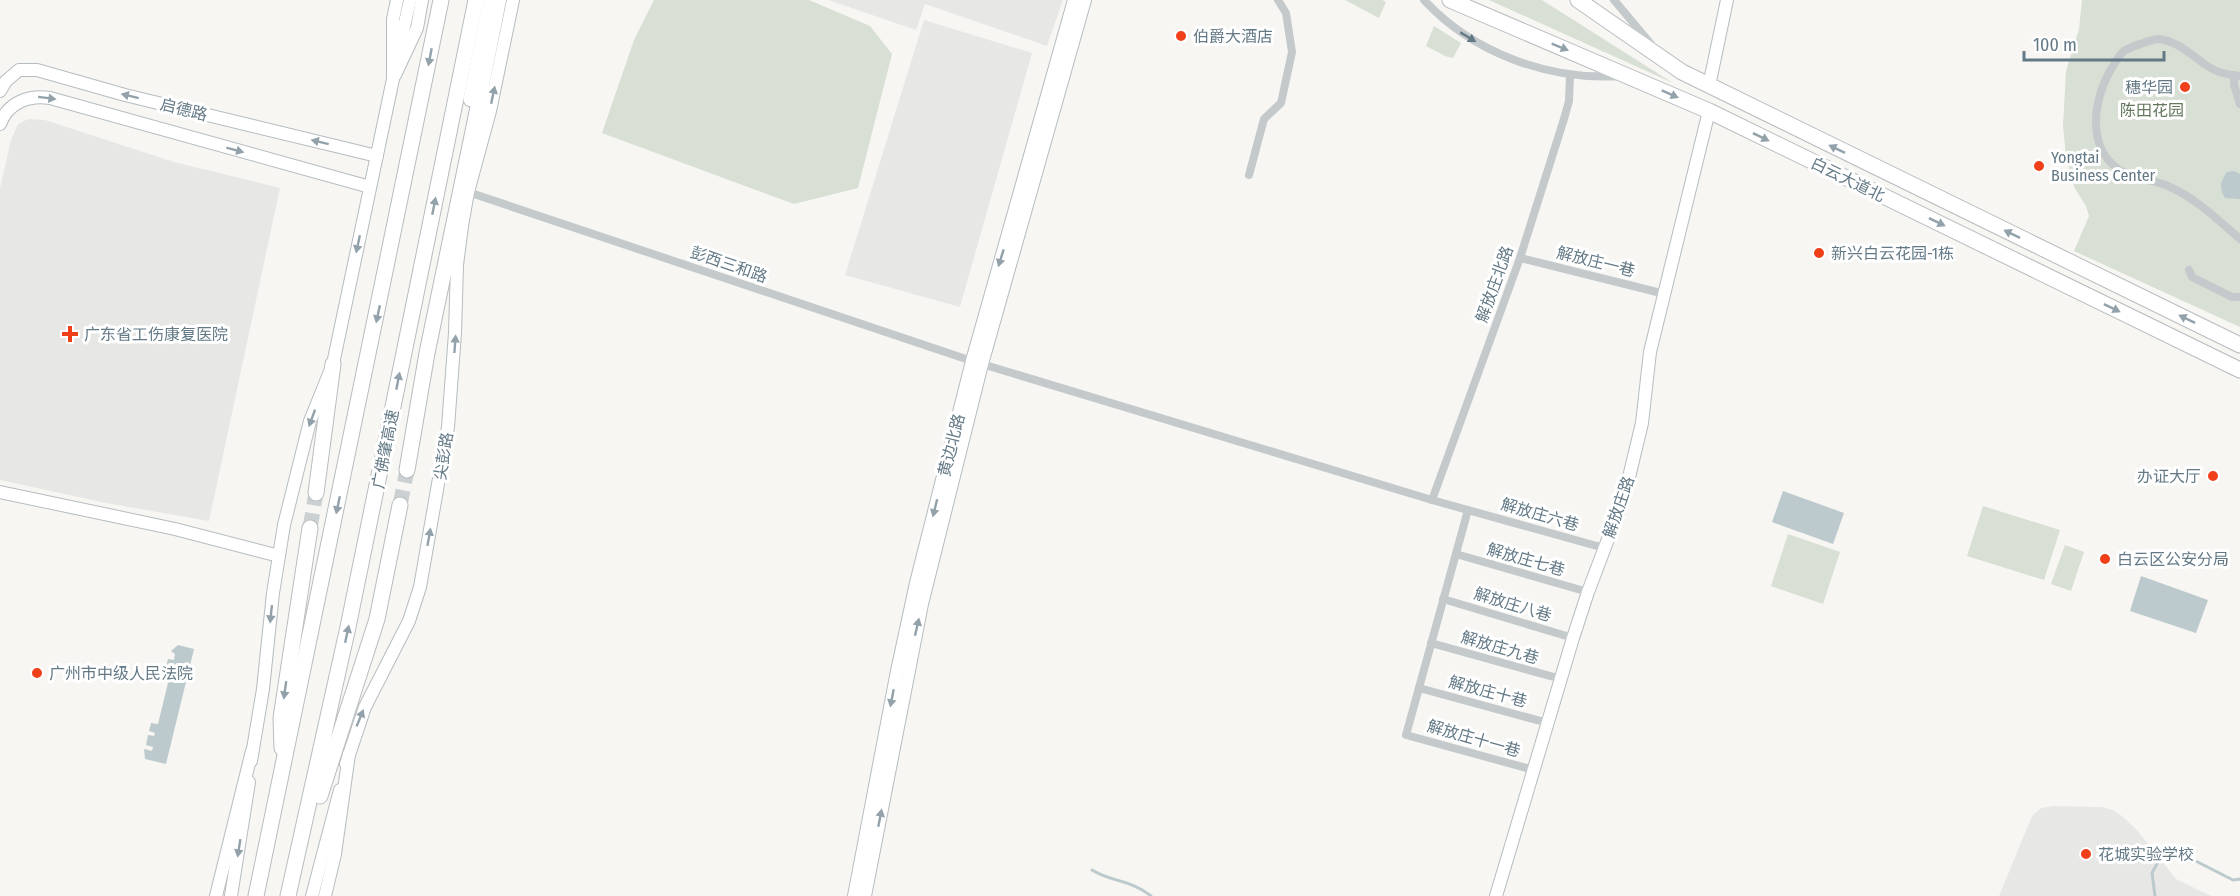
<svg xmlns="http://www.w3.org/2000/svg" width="2240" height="896" viewBox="0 0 2240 896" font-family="'Fira Sans Condensed','Noto Sans SC',sans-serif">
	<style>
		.built { fill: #e7e8e6 }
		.green { fill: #d8dfd4 }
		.water { fill: #bcc9cd }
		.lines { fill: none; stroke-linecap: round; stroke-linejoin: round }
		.stream { stroke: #bcc9cd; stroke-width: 3 }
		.highway-tunnel { stroke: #cbd0d2; stroke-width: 15; stroke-dasharray: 15 8; stroke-linecap: butt }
		.secondary-casing { stroke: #b6bcc0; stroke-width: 14 }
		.primary-casing { stroke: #b7bcbf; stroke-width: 14 }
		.highway-casing { stroke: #b8bcbf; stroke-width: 17 }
		.street { stroke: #c4c9cb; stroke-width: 8 }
		.secondary { stroke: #fff; stroke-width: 12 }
		.primary { stroke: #fff; stroke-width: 12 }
		.highway { stroke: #fff; stroke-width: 15 }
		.oneway { fill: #637986 }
		.oneway2 { fill: #92a1aa }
		.poi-dot { fill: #f0401a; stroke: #fff; stroke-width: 2 }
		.labels { text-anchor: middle; stroke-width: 6; stroke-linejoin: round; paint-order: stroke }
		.poi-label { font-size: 16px; fill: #637986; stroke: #fff; text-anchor: start }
		.street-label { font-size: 16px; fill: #637986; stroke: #fff }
		.park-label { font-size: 16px; fill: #65785f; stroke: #fff }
	</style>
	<rect width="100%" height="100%" fill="#f7f6f3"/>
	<g class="built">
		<path d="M828,0H1063L1047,46L925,4L916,30Z"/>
		<path d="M924,20L1032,53L960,307L845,275Z"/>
		<path d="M28,119L45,120L174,162L280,188L209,521L106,503L0,480V188L11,140L18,124Z"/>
		<path d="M2053,806L2102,807L2113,810L2122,816L2137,830L2176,879L2211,896H1999L2032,816L2041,808Z"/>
	</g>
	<g class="green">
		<path d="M654,0H809L870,26L892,54L858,188L794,204L602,133L634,40Z"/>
		<path d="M1345,0H1382L1386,2L1379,18Z"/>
		<path d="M1489,0H1542L1673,83Z"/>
		<path d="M2082,0H2240V327L2074,251L2089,216L2086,206L2074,187L2066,156L2063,126L2066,71L2079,29Z"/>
		<path d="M1434,26L1461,43L1453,58L1445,56L1426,46Z"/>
		<path d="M1983,506L2060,530L2044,580L1967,556Z"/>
		<path d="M1788,534L1840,552L1823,604L1771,586Z"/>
		<path d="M2065,545L2084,552L2071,591L2051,584Z"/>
	</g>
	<g class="water">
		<path d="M2234,171L2240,174V199L2225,198C2219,188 2220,182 2227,172Z"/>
		<path d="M1783,491L1844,513L1833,544L1772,522Z"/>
		<path d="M2141,576L2208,600L2196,633L2130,611Z"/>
		<path d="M178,645L194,649L166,764L145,759L144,749L152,751L153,747L146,745L148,735L154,736L155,733L149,731L151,723L158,724L168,683L161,681L163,673L171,675L172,669L166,667L168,659L174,660L175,654L171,651Z"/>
	</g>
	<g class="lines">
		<g class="stream">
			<path d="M1092,870C1111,882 1132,880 1151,896"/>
			<path d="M2155,896L2152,873L2158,862L2169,855L2180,853L2233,880L2240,879"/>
		</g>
		<g class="highway-tunnel">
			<path d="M400,505L407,470"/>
			<path d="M310,528L316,493"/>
		</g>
		<defs>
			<g id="secondary">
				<path d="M398,54L410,0"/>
				<path d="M395,75L417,28L422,0"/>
				<path d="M1709,86L1727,0"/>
				<path d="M0,91L6,81L19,70H37L125,95L377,156"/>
				<path d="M481,96L500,0"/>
				<path d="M0,124C8,102 29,95 50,98L370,187"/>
				<path d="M0,492L175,529L279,556"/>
				<path d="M251,761L263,689L273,593L284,525L310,421L333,364L393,79V19L397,0"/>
				<path d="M346,764L365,707L409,621L420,587L448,427L455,333L457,265L462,226L468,192L490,111L513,0"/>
				<path d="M231,896L249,782"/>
				<path d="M312,896L340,790"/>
				<path d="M854,896L897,671L916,583L972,361L1074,0"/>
				<path d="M865,896L922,604L982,364L1085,0"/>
				<path d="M1496,896L1573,638L1588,592L1624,497L1630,473L1642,423L1650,352L1709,111"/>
			</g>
			<g id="primary">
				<path d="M216,896L252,751"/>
				<path d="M325,896L335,854L349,754"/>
			</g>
			<g id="highway">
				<path d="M1450,0L1709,111L2240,370"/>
				<path d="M1578,0L1682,72L2240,345"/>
				<path d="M471,99L491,0"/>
				<path d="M407,470L427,353L482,88"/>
				<path d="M316,493L333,364"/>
				<path d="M282,748L281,718L310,528"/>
				<path d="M320,796L377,619L400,505"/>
				<path d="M256,896L441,0"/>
				<path d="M288,896L348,627L476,0"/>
			</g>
		</defs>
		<use href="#secondary" class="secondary-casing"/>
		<use href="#primary" class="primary-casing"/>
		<use href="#highway" class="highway-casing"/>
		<g class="street">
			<path d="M1424,0C1473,53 1549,81 1621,76"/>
			<path d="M1614,0L1651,44"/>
			<path d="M2234,75V85L2240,104"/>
			<path d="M2240,76C2228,75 2216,73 2206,65C2191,55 2178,41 2158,39C2153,39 2128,48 2124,51C2120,54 2116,61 2113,66C2092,99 2084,154 2127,174C2140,180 2157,180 2170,187C2197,199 2218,220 2240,239"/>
			<path d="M1249,175L1264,119L1281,103L1292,52L1286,13L1278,0"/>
			<path d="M468,192L972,361L1432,500L1604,548"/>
			<path d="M1520,258L1665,294"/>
			<path d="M2189,270L2192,277L2232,297H2240"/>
			<path d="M1432,500L1520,258L1564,119L1569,101L1570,75"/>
			<path d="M1468,510L1406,735L1534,770"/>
			<path d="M1456,554L1588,592"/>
			<path d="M1443,599L1573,638"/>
			<path d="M1431,643L1561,679"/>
			<path d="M1419,688L1548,723"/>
		</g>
		<use href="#secondary" class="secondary"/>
		<use href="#primary" class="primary"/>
		<use href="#highway" class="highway"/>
	</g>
	<defs><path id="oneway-solid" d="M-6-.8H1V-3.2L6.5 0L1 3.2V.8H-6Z" transform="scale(1.5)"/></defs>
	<use class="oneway" href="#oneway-solid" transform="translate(1468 37) rotate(31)"/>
	<g class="oneway2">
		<use href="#oneway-solid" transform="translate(1560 47) rotate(22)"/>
		<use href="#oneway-solid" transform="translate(430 57) rotate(101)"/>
		<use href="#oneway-solid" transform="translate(1670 94) rotate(24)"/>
		<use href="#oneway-solid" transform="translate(493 95) rotate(-78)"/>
		<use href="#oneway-solid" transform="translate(130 96) rotate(-166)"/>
		<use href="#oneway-solid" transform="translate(47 98) rotate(7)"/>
		<use href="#oneway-solid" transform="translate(1761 137) rotate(26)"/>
		<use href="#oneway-solid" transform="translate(320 142) rotate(-166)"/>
		<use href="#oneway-solid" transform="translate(1837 149) rotate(-154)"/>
		<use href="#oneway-solid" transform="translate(235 150) rotate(15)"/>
		<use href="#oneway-solid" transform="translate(434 206) rotate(-79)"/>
		<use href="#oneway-solid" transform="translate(1937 222) rotate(26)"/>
		<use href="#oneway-solid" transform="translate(2012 234) rotate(-154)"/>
		<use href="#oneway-solid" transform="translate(358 244) rotate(102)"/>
		<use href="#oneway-solid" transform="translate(1001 258) rotate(107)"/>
		<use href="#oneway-solid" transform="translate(2112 308) rotate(26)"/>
		<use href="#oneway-solid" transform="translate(378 314) rotate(102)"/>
		<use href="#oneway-solid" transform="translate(2187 319) rotate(-154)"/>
		<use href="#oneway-solid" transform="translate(455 344) rotate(-86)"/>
		<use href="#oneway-solid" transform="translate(398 381) rotate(-79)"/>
		<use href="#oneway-solid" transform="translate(312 418) rotate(110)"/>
		<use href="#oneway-solid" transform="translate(338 505) rotate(102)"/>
		<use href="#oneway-solid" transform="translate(935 508) rotate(104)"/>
		<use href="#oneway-solid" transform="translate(429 537) rotate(-80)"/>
		<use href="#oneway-solid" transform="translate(271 614) rotate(96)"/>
		<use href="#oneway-solid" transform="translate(917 627) rotate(-77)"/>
		<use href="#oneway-solid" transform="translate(347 634) rotate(-78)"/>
		<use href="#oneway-solid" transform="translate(285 690) rotate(98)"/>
		<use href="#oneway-solid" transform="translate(892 698) rotate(101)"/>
		<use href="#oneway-solid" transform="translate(360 718) rotate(-68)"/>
		<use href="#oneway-solid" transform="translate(880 818) rotate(-79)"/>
		<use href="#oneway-solid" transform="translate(239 848) rotate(99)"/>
	</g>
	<g class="poi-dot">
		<circle cx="1181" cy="36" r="6"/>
		<circle cx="2185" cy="87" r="6"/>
		<circle cx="2039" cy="166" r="6"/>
		<circle cx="1819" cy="253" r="6"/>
		<path d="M67 325h6v6h6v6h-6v6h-6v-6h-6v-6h6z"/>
		<circle cx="2213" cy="476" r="6"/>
		<circle cx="2105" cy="559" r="6"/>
		<circle cx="37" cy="673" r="6"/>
		<circle cx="2086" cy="854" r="6"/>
	</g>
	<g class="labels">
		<g class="poi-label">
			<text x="1193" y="42">伯爵大酒店</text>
			<text x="2173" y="93" text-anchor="end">穗华园</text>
			<text x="2051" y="163">Yongtai<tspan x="2051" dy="18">Business Center</tspan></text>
			<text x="1831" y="259">新兴白云花园-1栋</text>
			<text x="84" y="340">广东省工伤康复医院</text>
			<text x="2201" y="482" text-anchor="end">办证大厅</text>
			<text x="2117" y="565">白云区公安分局</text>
			<text x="49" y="679">广州市中级人民法院</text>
			<text x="2098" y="860">花城实验学校</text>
		</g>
		<g class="street-label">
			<text transform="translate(184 109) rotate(14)" y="6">启德路</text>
			<text transform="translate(1848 179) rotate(26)" y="6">白云大道北</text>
			<text transform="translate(1596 261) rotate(14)" y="6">解放庄一巷</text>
			<text transform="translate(729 264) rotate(19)" y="6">彭西三和路</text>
			<text transform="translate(1494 284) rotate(-70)" y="6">解放庄北路</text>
			<text transform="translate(951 445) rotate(-76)" y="6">黄边北路</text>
			<text transform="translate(385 449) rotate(-79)" y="6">广佛肇高速</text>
			<text transform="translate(443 456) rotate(-81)" y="6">尖彭路</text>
			<text transform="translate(1618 507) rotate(-71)" y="6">解放庄路</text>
			<text transform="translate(1540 514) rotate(16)" y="6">解放庄六巷</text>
			<text transform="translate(1526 559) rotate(16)" y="6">解放庄七巷</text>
			<text transform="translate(1513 604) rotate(17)" y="6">解放庄八巷</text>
			<text transform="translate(1500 647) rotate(16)" y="6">解放庄九巷</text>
			<text transform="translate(1488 691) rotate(15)" y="6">解放庄十巷</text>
			<text transform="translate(1474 738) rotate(16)" y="6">解放庄十一巷</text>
		</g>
		<g class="park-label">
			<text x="2152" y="116">陈田花园</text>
		</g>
	</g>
	<path d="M2024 51v9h140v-9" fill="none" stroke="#637986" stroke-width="3"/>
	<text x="2033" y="51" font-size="18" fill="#637986" stroke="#ffffff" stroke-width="4.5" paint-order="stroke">100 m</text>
</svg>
